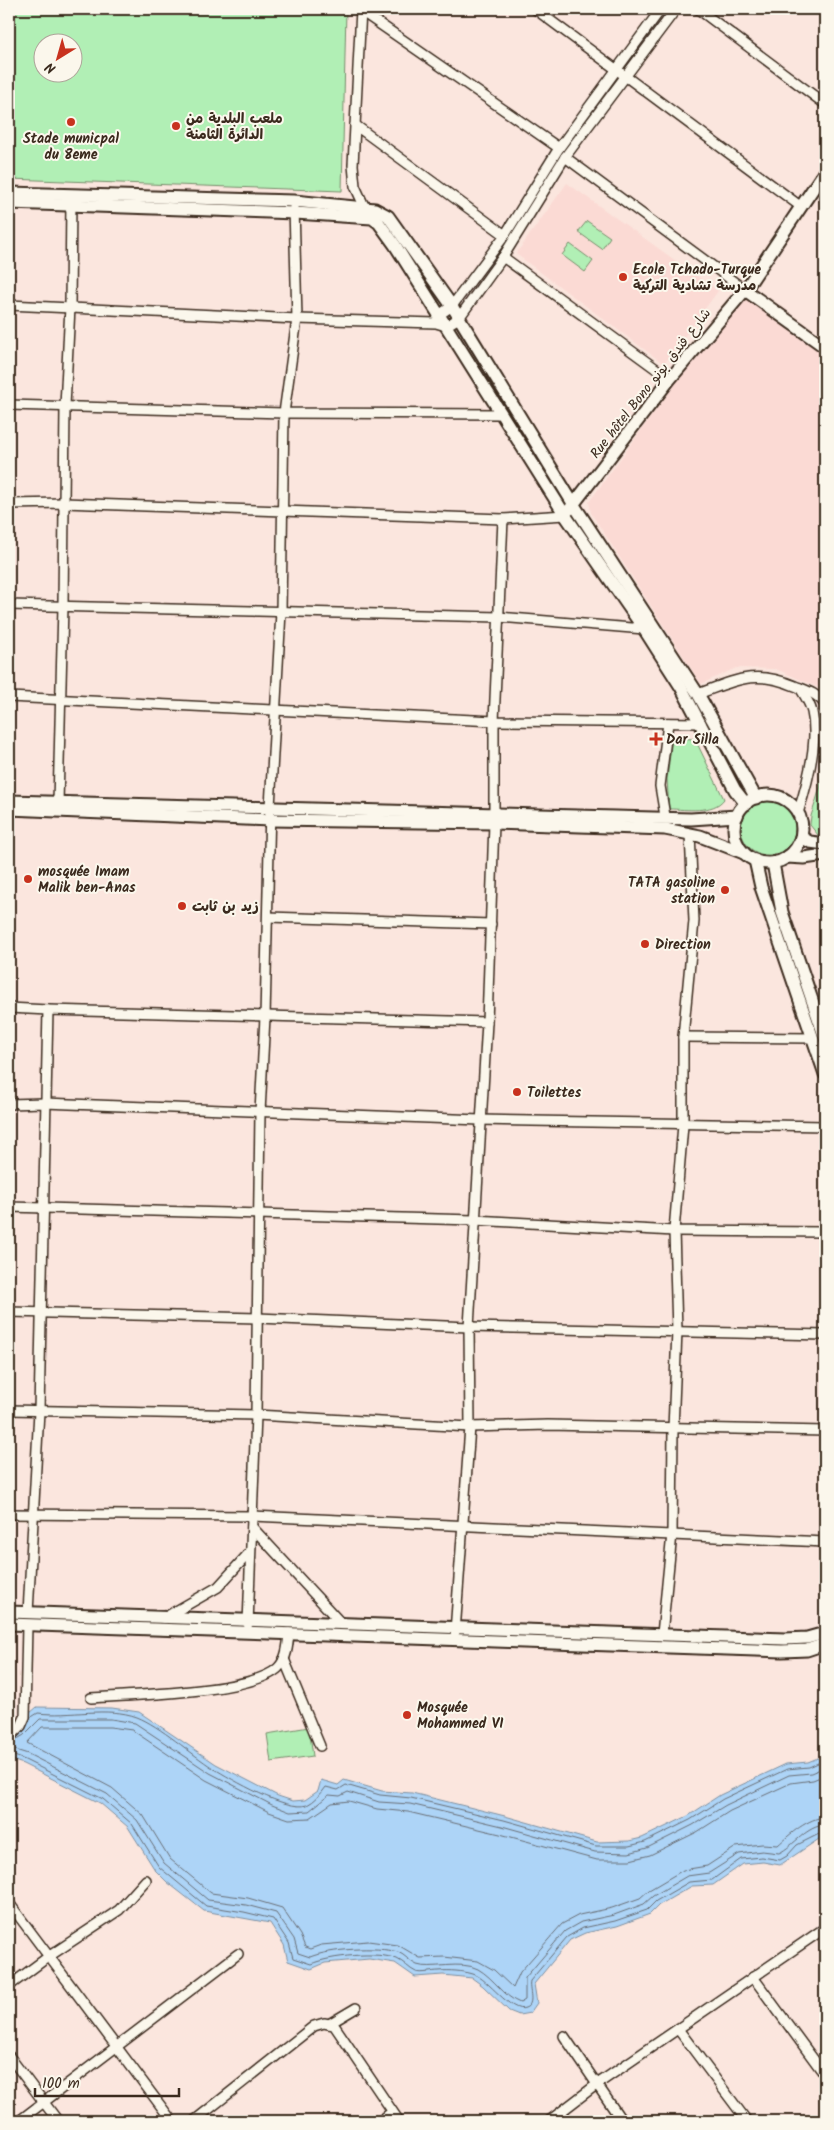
<svg xmlns="http://www.w3.org/2000/svg" width="834" height="2130" viewBox="0 0 834 2130" font-family="Kalam,'Playpen Sans Arabic',sans-serif">
	<style>
		.built { fill: #fbdad4 }
		.green { fill: #b1efb5; stroke: #768c6a; fill-rule: evenodd }
		.water { fill: #add4f7; stroke: #7f90a0 }
		.lines { fill: none; stroke-linecap: round; stroke-linejoin: round }
		.shore { stroke: #696e75; stroke-width: 1 }
		.minor-casing { stroke: #3b2a1e; stroke-width: 12 }
		.tertiary-casing { stroke: #3b2a1e; stroke-width: 15 }
		.minor { stroke: #fbf7ec; stroke-width: 9 }
		.tertiary { stroke: #fbf7ec; stroke-width: 11 }
		.poi-dot { fill: #c8321e; stroke: #fbf7ec; stroke-width: 2 }
		.labels { text-anchor: middle; stroke-width: 4; stroke-linejoin: round; paint-order: stroke }
		.poi-label { font-size: 14px; font-weight: bold; fill: #3b2a1e; stroke: #fbf7ec; text-anchor: start }
		.street-label { font-size: 14px; fill: #3b2a1e; stroke: #fbf7ec }
	</style>
	<rect width="100%" height="100%" fill="#fbe6de"/>
	<filter id="ink" filterUnits="userSpaceOnUse"><feTurbulence type="fractalNoise" baseFrequency=".02" numOctaves="2"/><feDisplacementMap in="SourceGraphic" scale="10" xChannelSelector="R" yChannelSelector="G"/><feConvolveMatrix kernelMatrix="1 2 1 2 8 2 1 2 1" color-interpolation-filters="sRGB"/></filter>
	<g filter="url(#ink)">
		<g class="built">
			<path d="M567,183L718,291L664,364L516,254Z"/>
			<path d="M742,291L825,353V699L817,687L776,669L736,668L701,684L591,513L589,502Z"/>
		</g>
		<g class="green">
			<path d="M9,9H346L342,191L9,179ZM72,42V72H42V42Z"/>
			<path d="M587,221L610,237L602,249L578,232Z"/>
			<path d="M570,244L593,261L585,272L562,255Z"/>
			<path d="M822,707L825,712V836L818,835L810,825L811,816L820,788Z"/>
			<path d="M672,738L695,739L724,799C713,814 686,809 669,809L667,779Z"/>
			<circle cx="768" cy="828" r="27"/>
			<path d="M309,1727L313,1756L271,1762L267,1734Z"/>
		</g>
		<path class="water" d="M37,1707L112,1708L139,1712L216,1764L278,1796L293,1801L305,1800L318,1791L321,1780L338,1785L344,1780L382,1791L412,1793L505,1816L597,1842L629,1841L642,1838L688,1816L720,1795L786,1764L808,1762L825,1755V1835L780,1865L763,1862L743,1864L713,1885L692,1886L659,1905L650,1914L617,1926L585,1933L570,1940L534,1984L537,2003L530,2013L519,2015L509,2011L483,1986L472,1978L443,1975L415,1977L395,1963L369,1959L325,1963L311,1969L288,1961L284,1945L270,1923L204,1911L167,1882L155,1870L128,1827L100,1803L23,1764L9,1759V1731Z"/>
		<g class="lines">
			<g class="shore">
				<path d="M30,1718L38,1713C70,1717 107,1706 137,1717C160,1726 191,1754 213,1768C231,1779 287,1812 307,1805C315,1801 321,1794 326,1787L338,1790L346,1785L380,1795L411,1798L504,1820L596,1846H629L645,1842L690,1820L723,1799L787,1769L809,1767L825,1760"/>
				<path d="M14,1741L24,1735L40,1719H111L135,1723L210,1773L272,1805L290,1812L309,1811L329,1795L340,1796L348,1792L379,1802L410,1804L502,1826L595,1852L629,1853L647,1848L693,1825L726,1805L789,1775L811,1773L825,1767"/>
				<path d="M9,1748L28,1754L107,1794L137,1820L164,1863L208,1900L246,1905L276,1913L294,1939L298,1953L310,1957C330,1949 376,1946 398,1952C405,1955 410,1962 417,1965C430,1970 462,1960 478,1969C494,1978 504,1997 520,2003L525,2000V1978L565,1931L581,1922L614,1915L644,1904L653,1896L687,1876L709,1873L739,1854L762,1851L779,1853C794,1846 806,1826 825,1825"/>
				<path d="M9,1754L25,1760L103,1799L132,1824L159,1867L206,1906L244,1912L273,1919L289,1943L293,1958L311,1964C329,1956 378,1951 397,1959C404,1962 409,1969 416,1972C422,1974 432,1971 439,1971C449,1970 463,1971 473,1974C488,1978 511,2014 525,2008C536,2004 528,1990 530,1981L567,1937L583,1928L615,1921L647,1910L656,1901L689,1882L712,1880L741,1859L762,1857L780,1860L787,1856L797,1845L825,1831"/>
				<path d="M825,1775L813,1780L791,1783L730,1811L697,1832L650,1855L630,1860H597L500,1834L408,1812L377,1809L349,1801L332,1803L310,1818L289,1819L269,1812L206,1780L132,1730L110,1727H42L27,1743L112,1788L143,1815L170,1859L211,1893L248,1898L282,1908L300,1935L305,1947L310,1949L321,1945L368,1941L398,1945L420,1958L444,1957L478,1961L494,1970L513,1988L520,1972L562,1924L579,1915L612,1908L640,1898L649,1890L683,1870L707,1866L736,1847L762,1844L778,1845C790,1834 808,1818 825,1817"/>
			</g>
			<defs>
				<g id="minor">
					<path d="M361,9L353,165L355,186L365,208"/>
					<path d="M535,9L800,206"/>
					<path d="M698,9L825,104"/>
					<path d="M361,11L559,148"/>
					<path d="M355,125L505,235"/>
					<path d="M565,157L745,290"/>
					<path d="M503,257L670,379"/>
					<path d="M9,305L297,319L436,323L446,326L459,318L503,257L565,157L676,9"/>
					<path d="M437,320L439,315L452,306L505,235L559,148L661,9"/>
					<path d="M9,405L284,413L500,414"/>
					<path d="M9,504L64,503L503,519L565,515"/>
					<path d="M9,605L499,617L644,629"/>
					<path d="M698,694C736,680 755,669 795,686C808,691 816,693 825,704"/>
					<path d="M9,697L494,721L701,723"/>
					<path d="M58,803L63,606L65,406L70,307L71,199"/>
					<path d="M494,812V721L503,519"/>
					<path d="M798,813C807,785 819,742 812,712C810,703 805,696 800,688"/>
					<path d="M665,816L660,786L668,723"/>
					<path d="M268,917L491,924"/>
					<path d="M9,1008L48,1010"/>
					<path d="M683,1037L813,1038"/>
					<path d="M9,1104L44,1103L480,1120L825,1126"/>
					<path d="M9,1207L474,1220L674,1231L825,1232"/>
					<path d="M9,1312L258,1318L469,1327L825,1335"/>
					<path d="M9,1410L256,1415L470,1427L548,1425L825,1431"/>
					<path d="M9,1514L252,1516L825,1542"/>
					<path d="M252,1527L340,1622"/>
					<path d="M28,1613L39,1411L48,1010L487,1022"/>
					<path d="M164,1618L218,1587L250,1552"/>
					<path d="M248,1624L256,1415L260,1112L265,1017L270,807L281,612L284,413L297,319L294,207"/>
					<path d="M455,1632L470,1427L469,1327L487,1022L494,823"/>
					<path d="M662,1634L672,1534L673,1429L677,1331L674,1231L683,1125V1037L694,921L690,834"/>
					<path d="M284,1659L320,1746"/>
					<path d="M91,1698C130,1695 252,1693 278,1668C287,1659 288,1645 289,1633"/>
					<path d="M9,1738L21,1726L25,1717L27,1625"/>
					<path d="M9,1903L172,2121"/>
					<path d="M753,1977L825,2075"/>
					<path d="M9,1986L48,1957L119,1910L146,1880"/>
					<path d="M329,2024L356,2008"/>
					<path d="M678,2029L747,2121"/>
					<path d="M564,2036L622,2121"/>
					<path d="M9,2056L58,2121"/>
					<path d="M19,2121L238,1954"/>
					<path d="M194,2121L314,2026L324,2023L334,2025L399,2121"/>
					<path d="M380,2121L392,2112"/>
					<path d="M549,2121L596,2085L825,1928"/>
				</g>
				<g id="tertiary">
					<path d="M9,193L294,201L375,209L388,216L452,306L574,505L698,694L756,798"/>
					<path d="M9,203L295,213L372,218L379,223L395,245L565,515L644,629L681,687L735,790L746,804"/>
					<path d="M745,290L825,347"/>
					<path d="M569,510L670,379L745,290L825,171"/>
					<circle cx="768" cy="829" r="34"/>
					<path d="M9,801L691,819L737,816"/>
					<path d="M9,809L270,820L494,823L665,829L700,836L744,853"/>
					<path d="M801,837L810,842L825,844"/>
					<path d="M787,857L804,858L825,855"/>
					<path d="M755,860L761,887L825,1074"/>
					<path d="M773,863L782,912L825,1038"/>
					<path d="M9,1612L785,1639L807,1638L825,1633"/>
					<path d="M9,1624L782,1651L807,1650L825,1644"/>
				</g>
			</defs>
			<use href="#minor" class="minor-casing"/>
			<use href="#tertiary" class="tertiary-casing"/>
			<use href="#minor" class="minor"/>
			<use href="#tertiary" class="tertiary"/>
		</g>
	</g>
	<g class="poi-dot">
		<circle cx="71" cy="122" r="5"/>
		<circle cx="176" cy="126" r="5"/>
		<circle cx="623" cy="277" r="5"/>
		<path d="M653.5 731.5h5v5h5v5h-5v5h-5v-5h-5v-5h5z"/>
		<circle cx="28" cy="879" r="5"/>
		<circle cx="725" cy="890" r="5"/>
		<circle cx="182" cy="906" r="5"/>
		<circle cx="645" cy="944" r="5"/>
		<circle cx="517" cy="1092" r="5"/>
		<circle cx="407" cy="1715" r="5"/>
	</g>
	<g class="labels">
		<g class="poi-label">
			<text x="186" y="123">ملعب البلدية من<tspan x="186" dy="16">الدائرة الثامنة</tspan></text>
			<text x="71" y="143" text-anchor="middle">Stade municpal<tspan x="71" dy="16">du 8eme</tspan></text>
			<text x="633" y="274">Ecole Tchado-Turque<tspan x="633" dy="16">مدرسة تشادية التركية</tspan></text>
			<text x="666" y="744">Dar Silla</text>
			<text x="38" y="876">mosquée Imam<tspan x="38" dy="16">Malik ben-Anas</tspan></text>
			<text x="715" y="887" text-anchor="end">TATA gasoline<tspan x="715" dy="16">station</tspan></text>
			<text x="192" y="911">زيد بن ثابت</text>
			<text x="655" y="949">Direction</text>
			<text x="527" y="1097">Toilettes</text>
			<text x="417" y="1712">Mosquée<tspan x="417" dy="16">Mohammed VI</tspan></text>
		</g>
		<g class="street-label">
			<text transform="translate(650 383) rotate(-52)" y="5">Rue hôtel Bono شارع فندق بونو</text>
		</g>
	</g>
	<rect width="834" height="2130" fill="none" stroke="#fbf7ec" stroke-width="30"/>
	<rect x="15" y="15" width="804" height="2100" fill="none" stroke="#3b2a1e" stroke-width="2" filter="url(#ink)"/>
	<g transform="translate(58 58) rotate(217)"><circle r="24" fill="#fbf7ec" stroke="#aea59a"/>
	<path d="M0-4L9 19L0 12L-9 19Z" fill="#c8321e"/>
	<text y="-8" font-size="14" font-weight="bold" text-anchor="middle" fill="#3b2a1e">N</text>
	</g>
	<path d="M35 2088v8h144v-8" fill="none" stroke="#3b2a1e" stroke-width="2.5"/>
	<text x="42" y="2088" font-size="15" fill="#3b2a1e" stroke="#fbf7ec" stroke-width="4" paint-order="stroke">100 m</text>
</svg>
